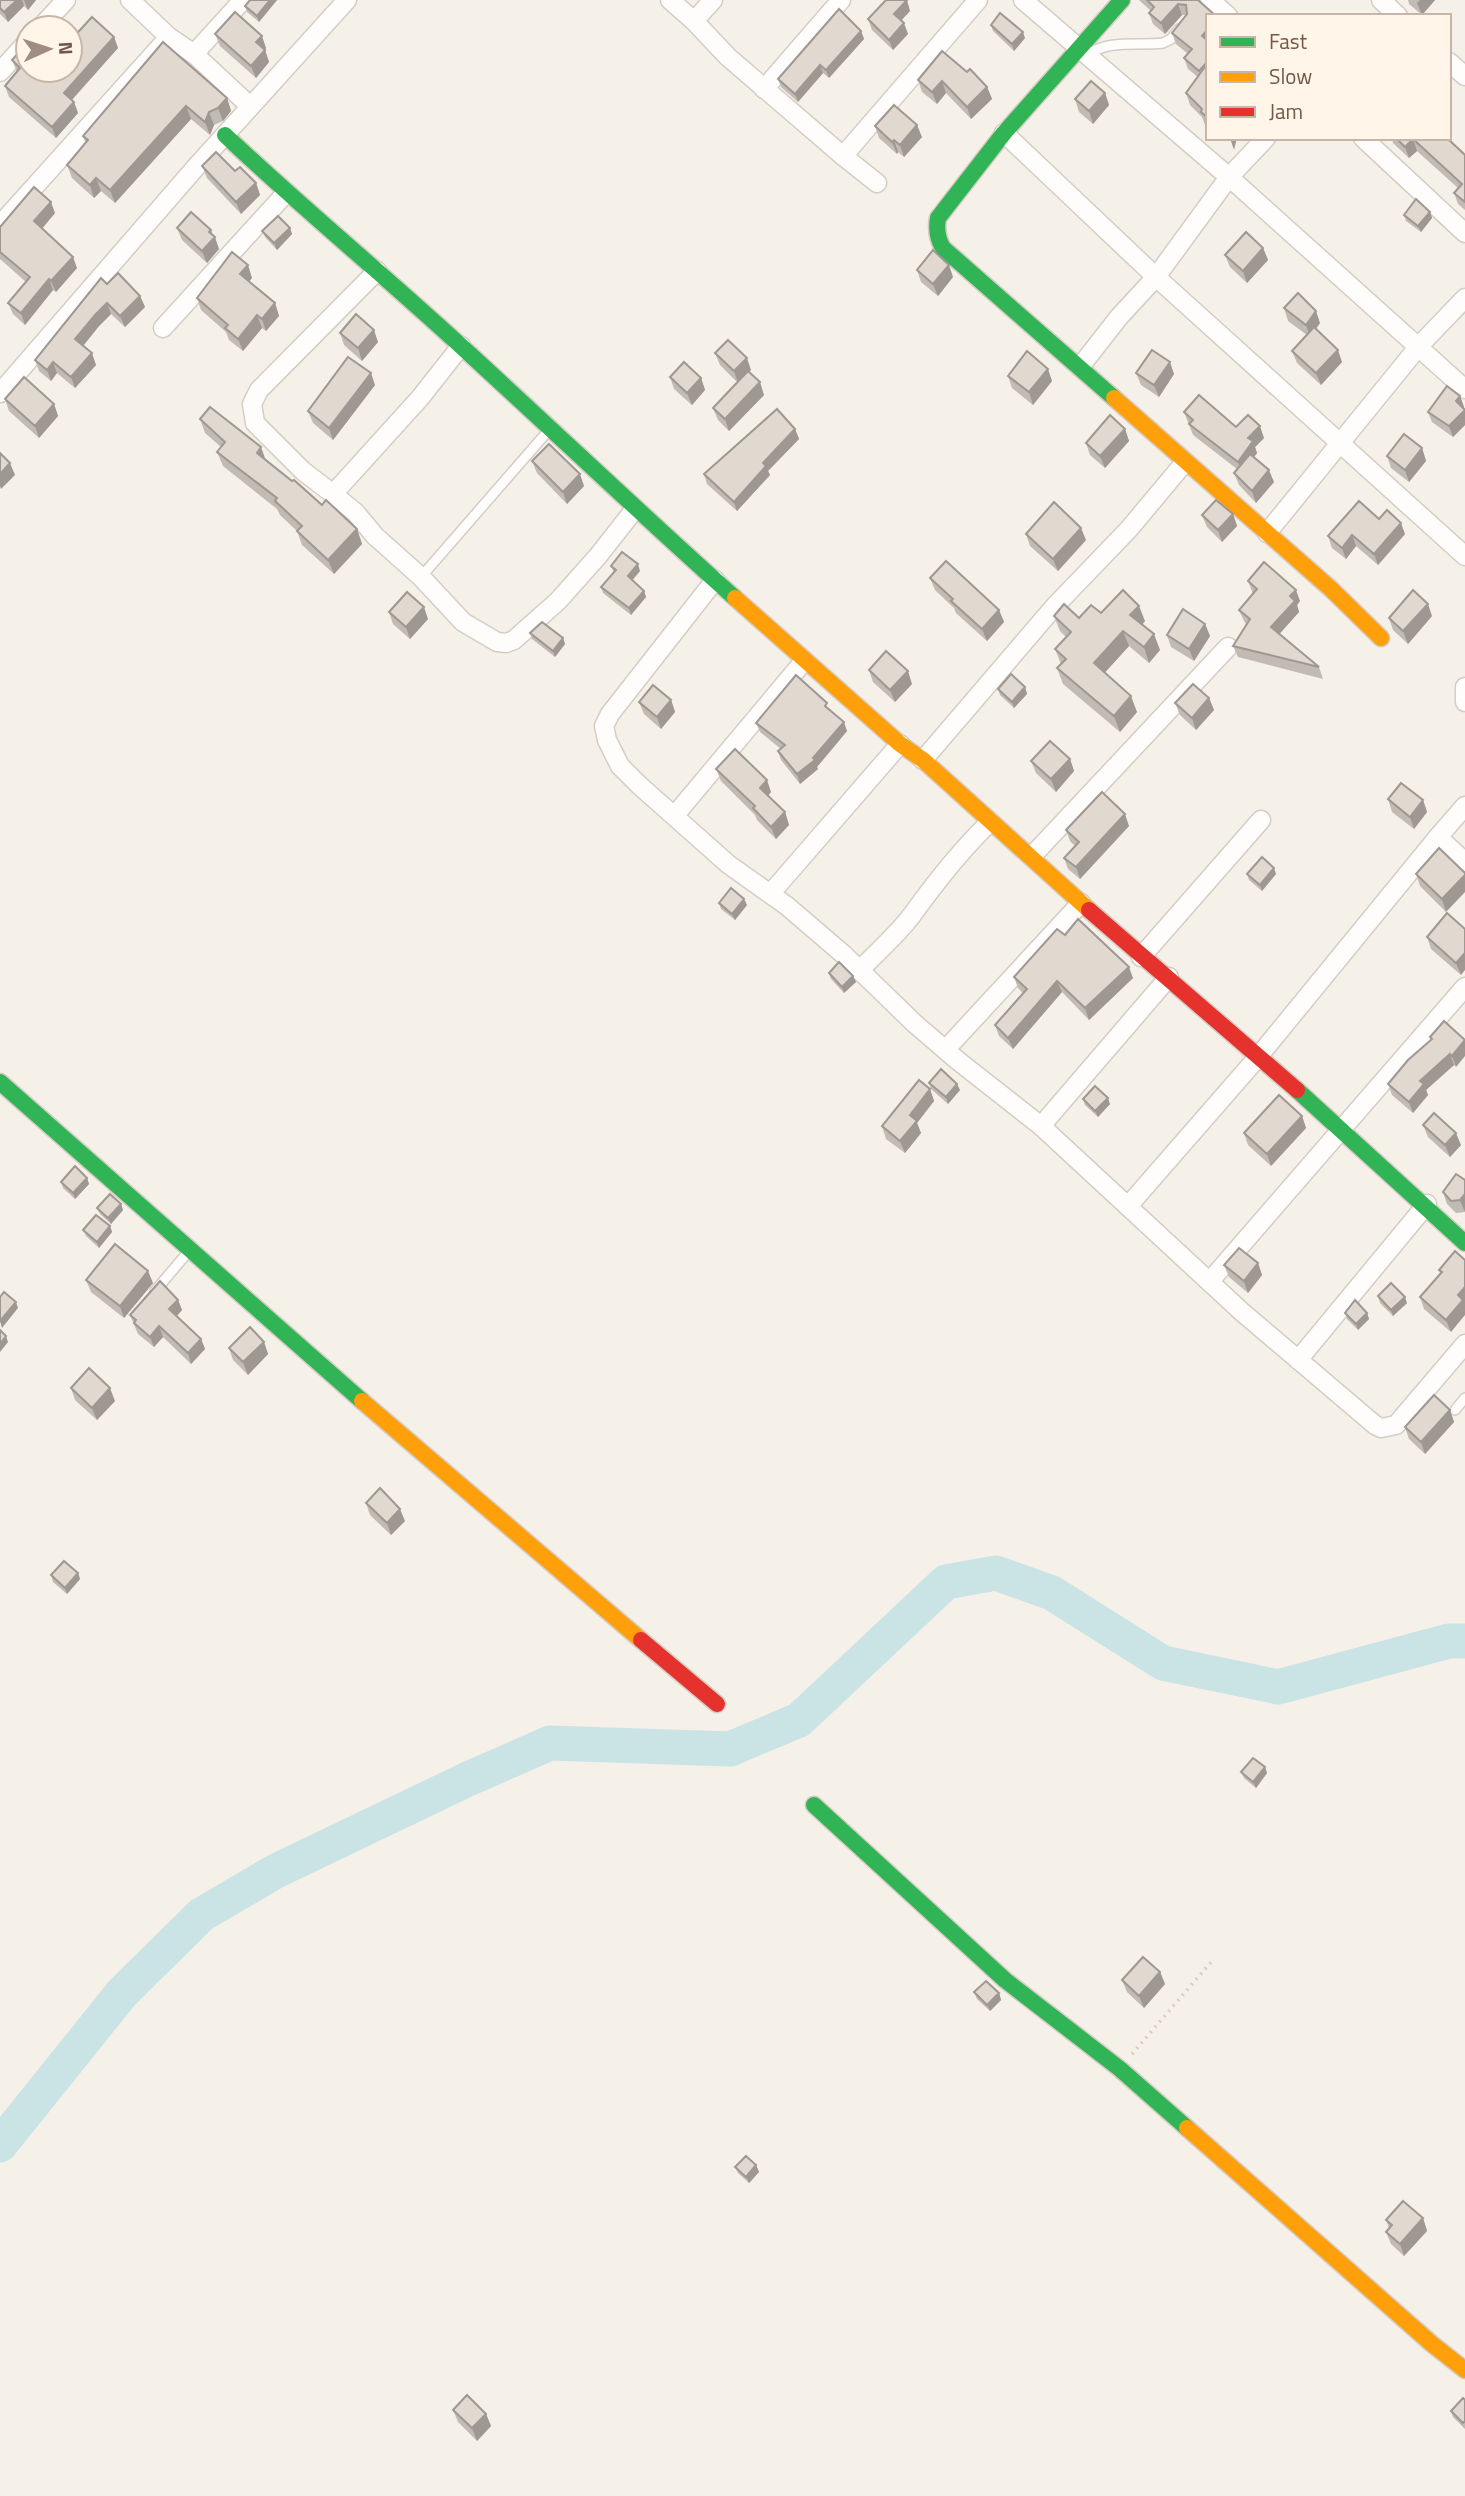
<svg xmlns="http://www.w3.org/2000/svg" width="1465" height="2496" viewBox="0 0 1465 2496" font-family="'Titillium Web',sans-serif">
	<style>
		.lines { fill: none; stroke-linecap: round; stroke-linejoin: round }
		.river { stroke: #cae3e5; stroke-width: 35 }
		.lane-casing { stroke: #d4cdc6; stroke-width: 12 }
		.street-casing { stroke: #d4cdc6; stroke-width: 21 }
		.fast-casing { stroke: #d4ccc4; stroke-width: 19 }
		.slow-casing { stroke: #d4ccc4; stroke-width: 19 }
		.jam-casing { stroke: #d4ccc4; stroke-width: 19 }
		.path { stroke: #d7cfc9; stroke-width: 3.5; stroke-dasharray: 2 5; stroke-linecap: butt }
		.lane { stroke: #fefdfc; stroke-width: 9 }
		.street { stroke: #fefdfc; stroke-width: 18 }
		.fast { stroke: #30b455; stroke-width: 16 }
		.slow { stroke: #ff9f0a; stroke-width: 16 }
		.jam { stroke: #e5322d; stroke-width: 16 }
		.wall { fill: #c2bab3 }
		.shaded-wall { fill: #9e9792 }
		.building { fill: #e1d8d0; stroke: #9e9792; stroke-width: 2 }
	</style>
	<rect width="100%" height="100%" fill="#f5f0e8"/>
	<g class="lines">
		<path class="river" d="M0,2145L122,1993L201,1915L276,1871L468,1779L550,1743L730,1749L799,1720L946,1582L996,1573L1052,1593L1163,1663L1278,1687L1449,1641H1465"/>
		<defs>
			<g id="lane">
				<path d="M1087,55C1110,39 1137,46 1163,43L1171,39L1179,29"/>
				<path d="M421,577L548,431"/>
				<path d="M155,1291L189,1251"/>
				<path d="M1455,1410L1465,1398"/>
			</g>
			<g id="street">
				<path d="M130,0L169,37L194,54L250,106"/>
				<path d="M670,0L694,21L728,57L843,156"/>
				<path d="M1023,0L1229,177L1465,389"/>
				<path d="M1210,0L1228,16"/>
				<path d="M1381,0L1398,16"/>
				<path d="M694,21L713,0"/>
				<path d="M40,28L66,0"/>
				<path d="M194,54L243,0"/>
				<path d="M1449,62L1465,76"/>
				<path d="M0,72L28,41"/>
				<path d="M764,89L841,0"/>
				<path d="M1004,133L1156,277L1465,556"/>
				<path d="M1363,138L1465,233"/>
				<path d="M877,183L843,156L978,0"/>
				<path d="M0,225L169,37"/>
				<path d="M163,328L286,193"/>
				<path d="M461,346L420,398L333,494L356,513L375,536L421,577L463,622L497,642L506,643L514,640L558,601L598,556L635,509"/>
				<path d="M1080,367L1119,317L1156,277L1229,177L1266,138"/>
				<path d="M0,393L196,167L347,0"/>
				<path d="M333,494L303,471L255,423L252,404L259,390L377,271"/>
				<path d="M1267,533L1419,346L1465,298"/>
				<path d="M715,580L610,714L604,726L607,740L620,766L639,785L728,864L787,906L843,954L914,1023L957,1060L1041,1126L1242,1312L1375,1425L1381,1428L1396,1425L1465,1344"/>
				<path d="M1465,687V702"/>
				<path d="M923,760L1054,607L1129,529L1185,462"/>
				<path d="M675,815L804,661"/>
				<path d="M1438,837L1465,806"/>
				<path d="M1032,856L1228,647"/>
				<path d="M771,893L900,744"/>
				<path d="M1141,957L1261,820"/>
				<path d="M859,971C876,953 897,935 912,915C935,883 961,850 990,822"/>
				<path d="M946,1049L1081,903"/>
				<path d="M1041,1126L1169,977"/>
				<path d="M1129,1205L1258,1057L1438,837L1465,862"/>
				<path d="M1210,1281L1465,987"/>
				<path d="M1298,1360L1427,1204"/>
			</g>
			<g id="fast">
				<path d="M225,135C302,208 384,275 462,347C553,430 643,516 735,598"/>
				<path d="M1114,398L943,248C937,238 936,229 938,218L1004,133L1122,0"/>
				<path d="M0,1082L362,1401"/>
				<path d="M1297,1090L1465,1243"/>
				<path d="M814,1805L1005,1980L1120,2069L1187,2128"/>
			</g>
			<g id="slow">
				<path d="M1114,398L1331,589L1381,638"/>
				<path d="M735,598L900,744L923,760L1089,910"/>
				<path d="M362,1401L641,1640"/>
				<path d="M1187,2128L1432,2344L1465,2370"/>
			</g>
			<g id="jam">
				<path d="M1089,910L1297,1090"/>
				<path d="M641,1640L717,1704"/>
			</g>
		</defs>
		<use href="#lane" class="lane-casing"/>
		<use href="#street" class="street-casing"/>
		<use href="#fast" class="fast-casing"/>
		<use href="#slow" class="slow-casing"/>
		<use href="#jam" class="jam-casing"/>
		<path class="path" d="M1132,2054L1212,1961"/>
		<use href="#lane" class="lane"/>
		<use href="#street" class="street"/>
		<use href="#fast" class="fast"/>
		<use href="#slow" class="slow"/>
		<use href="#jam" class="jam"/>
	</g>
	<g class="wall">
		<path d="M0,0H36L28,10L24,6L8,22L0,14Z"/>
		<path d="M250,0H277L259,22L247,12L245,6Z"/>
		<path d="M1139,0H1198L1208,16V127L1205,125L1202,117L1190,105L1186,93L1198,77L1188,69L1184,58L1188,54L1176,44L1172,33L1186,15H1182L1165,34L1153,24L1149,13L1151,11Z"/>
		<path d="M1408,0H1435L1422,15L1409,4Z"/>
		<path d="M910,11L901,20L908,34L893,50L872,30L868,19Z"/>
		<path d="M991,25L1025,38L1014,51L993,31Z"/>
		<path d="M861,31L864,39L829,78L823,73L798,102L781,87L778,79Z"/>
		<path d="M215,34L266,48L265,50L269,62L256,78L220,46Z"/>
		<path d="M114,37L118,48L72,100L74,102L78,113L56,138L9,97L5,86L17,72L12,60L28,70Z"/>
		<path d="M163,42L227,98L231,111L223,121L214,125L210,135L191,119L115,203L101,191L94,198L72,178L67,165L86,144L83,136Z"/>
		<path d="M967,72L987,87L992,99L971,119L946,93L937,104L922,92L918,80Z"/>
		<path d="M1105,93L1109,105L1093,124L1079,112L1075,99Z"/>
		<path d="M875,126L922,137L904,157L898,152L897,154L879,138Z"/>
		<path d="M1392,138H1447L1465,155V210L1458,204L1454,193L1458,188L1417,151L1409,158L1393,143Z"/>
		<path d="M202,166L235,171L256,183L260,195L241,214L207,178Z"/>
		<path d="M1430,212L1432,218L1421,232L1406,221L1404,215Z"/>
		<path d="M55,213L42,229L77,268L56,292L53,290L25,325L13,314L8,303L26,282L0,259V227Z"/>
		<path d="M177,228L212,235L219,249L207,263L182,240Z"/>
		<path d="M290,228L292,234L277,250L265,237L262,231Z"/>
		<path d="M1263,248L1268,260L1247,283L1230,267L1225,255Z"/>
		<path d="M917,270L953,277L938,296L921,282Z"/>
		<path d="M252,278L249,282L275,303L279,316L266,331L262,328L243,351L229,340L226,332L201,310L197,298Z"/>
		<path d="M107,284L140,296L145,307L125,327L111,314L99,326L83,346L96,365L75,388L57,373L51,381L39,371L35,360Z"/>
		<path d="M1284,308L1320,323L1316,329L1342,362L1321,385L1297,363L1292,351L1307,335L1288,321Z"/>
		<path d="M340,333L378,342L362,361L344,345Z"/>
		<path d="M715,353L751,370L749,372L764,395L729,431L718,420L713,408L737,382L720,365Z"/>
		<path d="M1136,373L1174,374L1159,397L1141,385Z"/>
		<path d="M1008,376L1052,381L1033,405L1012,388Z"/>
		<path d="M670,377L701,378L705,390L692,405L674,389Z"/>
		<path d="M375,385L333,440L313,423L308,411Z"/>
		<path d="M1460,396L1464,407L1463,408L1465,410V425L1453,437L1432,422L1428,412Z"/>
		<path d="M5,399L54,404L58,416L39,438L9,411Z"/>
		<path d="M1184,412L1236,427L1264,438L1255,447L1257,453L1254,457L1274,482L1256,503L1239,485L1234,473L1237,469L1193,435Z"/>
		<path d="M200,419L266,461L322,505L357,529L362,544L334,574L302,545L297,531L280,515L277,509L223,466L217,452L221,447L205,433Z"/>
		<path d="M795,429L799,439L768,471L770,475L737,511L707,484L704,474Z"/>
		<path d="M1125,429L1129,441L1105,468L1090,455L1086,443Z"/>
		<path d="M1422,448L1426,461L1409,482L1391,468L1387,456Z"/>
		<path d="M532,461L584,486L567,504L537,473Z"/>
		<path d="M1233,514L1237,526L1222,542L1207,527L1202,515Z"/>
		<path d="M1379,519L1405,534L1378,565L1356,546L1346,559L1332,548L1328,536Z"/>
		<path d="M1026,534L1086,540L1058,571L1030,546Z"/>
		<path d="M611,566L640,571L632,580L644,591L646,597L631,615L603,593L601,587L614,573Z"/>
		<path d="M930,578L999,610L1004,622L987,641L956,613L954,608L935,590Z"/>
		<path d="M1248,581L1300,601L1297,605L1299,612L1279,634L1319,667L1323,679L1238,657L1233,646L1246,624L1244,621L1239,610L1253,594Z"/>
		<path d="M389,612L428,619L410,639L393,624Z"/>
		<path d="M1101,613L1145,621L1142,625L1160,650L1149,663L1129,646L1105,672L1137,712L1120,732L1063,684L1057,668L1061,664L1055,649L1066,637L1060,631L1054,616L1079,618Z"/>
		<path d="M1432,616L1408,644L1393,630L1389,618Z"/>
		<path d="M1205,624L1210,636L1194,661L1171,647L1167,635Z"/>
		<path d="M530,633L563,638L565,644L555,657L532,639Z"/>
		<path d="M869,670L912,684L895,702L873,682Z"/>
		<path d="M1025,687L1027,694L1014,708L1000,695L998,689Z"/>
		<path d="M1209,698L1214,710L1196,730L1180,715L1175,703Z"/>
		<path d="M671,700L675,712L661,729L644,714L639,702Z"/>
		<path d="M830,710L847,731L817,767L818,769L800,784L781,760L778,751L781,749L760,732L756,723Z"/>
		<path d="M1070,759L1074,771L1056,792L1036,773L1031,761Z"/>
		<path d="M716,769L771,792L768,796L785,812L789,825L776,839L757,820L755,815L721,781Z"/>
		<path d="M1388,799L1423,800L1427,812L1414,829L1392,812Z"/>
		<path d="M1129,826L1080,879L1068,869L1064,858L1075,846L1070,841L1066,830Z"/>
		<path d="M1439,848L1446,912L1420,886L1416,874Z"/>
		<path d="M1247,874H1276L1262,891L1249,880Z"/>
		<path d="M744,899L747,905L735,920L721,909L719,903Z"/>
		<path d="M1447,913L1461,975L1431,949L1427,937Z"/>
		<path d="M1065,935L1133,978L1089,1020L1062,992L1013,1049L999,1036L995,1025L1024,994L1018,988L1014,977Z"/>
		<path d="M829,973L853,976L856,982L844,993L831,979Z"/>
		<path d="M1444,1021L1456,1067L1454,1065L1426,1090L1428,1095L1413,1113L1392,1095L1388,1084L1431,1040L1430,1037Z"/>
		<path d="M929,1083L960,1090L948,1104L931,1089Z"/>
		<path d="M930,1089L934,1101L917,1123L921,1133L905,1153L886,1139L882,1126Z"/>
		<path d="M1083,1099L1110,1104L1098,1117L1085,1105Z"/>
		<path d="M1302,1116L1306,1128L1271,1166L1248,1145L1244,1133Z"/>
		<path d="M1423,1125L1461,1145L1450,1157L1428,1137Z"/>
		<path d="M1456,1174L1465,1212L1456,1213L1447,1204L1443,1192Z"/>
		<path d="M87,1178L89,1184L75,1199L63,1188L61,1182Z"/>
		<path d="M121,1204L123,1210L111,1224L100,1214L97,1208Z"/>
		<path d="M110,1226L112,1232L99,1248L86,1236L83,1230Z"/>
		<path d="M1465,1260L1451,1332L1424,1309L1420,1297L1440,1273L1439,1270Z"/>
		<path d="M1258,1263L1262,1275L1248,1293L1229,1277L1224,1265Z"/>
		<path d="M86,1280L153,1283L124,1318L91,1292Z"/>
		<path d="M1378,1296L1407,1303L1393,1316L1380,1303Z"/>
		<path d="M178,1300L182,1310L177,1316L201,1339L205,1349L191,1364L163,1337L154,1347L138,1334L130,1315Z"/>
		<path d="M1345,1313H1367L1369,1319L1358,1330L1347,1319Z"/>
		<path d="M264,1342L268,1354L248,1375L233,1360L229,1348Z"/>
		<path d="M71,1388L115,1401L97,1420L75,1400Z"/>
		<path d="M1450,1410L1454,1422L1425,1454L1409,1439L1405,1427Z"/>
		<path d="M366,1503L405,1521L391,1535L370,1515Z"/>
		<path d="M78,1573L80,1579L67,1594L53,1582L51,1575Z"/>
		<path d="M1265,1767L1267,1773L1256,1788L1244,1778L1241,1772Z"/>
		<path d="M1160,1972L1165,1984L1144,2008L1127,1992L1122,1980Z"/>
		<path d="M974,1992L999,1993L1001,2000L990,2011L977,1999Z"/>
		<path d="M756,2165L759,2172L749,2183L738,2173L735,2167Z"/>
		<path d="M1423,2218L1427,2231L1404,2256L1391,2244L1386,2232L1389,2228L1386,2220Z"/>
		<path d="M1465,2400V2429L1453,2417L1451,2411Z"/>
		<path d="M453,2410L486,2414L491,2426L477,2441L458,2422Z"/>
	</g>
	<g class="shaded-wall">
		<path d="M17,0H22L24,6L8,22L4,12Z"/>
		<path d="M24,0H36L28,10Z"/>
		<path d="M270,0H277L259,22L257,16Z"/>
		<path d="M907,0L910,11L898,24L894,14Z"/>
		<path d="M1420,0H1435L1422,15L1417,3Z"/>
		<path d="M1178,4L1182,15L1165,34L1161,23Z"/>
		<path d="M904,23L908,34L893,50L889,40Z"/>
		<path d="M1208,29V44L1202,36Z"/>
		<path d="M861,31L864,39L829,78L826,70Z"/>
		<path d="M1023,32L1025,38L1014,51L1012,44Z"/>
		<path d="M262,36L266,48L261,54L256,42Z"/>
		<path d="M114,37L118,48L68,104L64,93Z"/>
		<path d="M265,50L269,62L256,78L251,66Z"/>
		<path d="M820,65L823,73L798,102L795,94Z"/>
		<path d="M942,81L946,93L937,104L932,92Z"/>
		<path d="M987,87L992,99L971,119L967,107Z"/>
		<path d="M1105,93L1109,105L1093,124L1089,111Z"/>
		<path d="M227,98L231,111L223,121L218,108Z"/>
		<path d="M74,102L78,113L56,138L52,127Z"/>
		<path d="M186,106L191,119L115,203L110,190Z"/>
		<path d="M209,112L214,125L210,135L205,122Z"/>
		<path d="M917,125L922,137L904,157L900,145Z"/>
		<path d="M1230,138H1237L1234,150Z"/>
		<path d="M1413,139L1417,151L1409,158L1405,147Z"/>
		<path d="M894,140L898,152L897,154L892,142Z"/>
		<path d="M96,178L101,191L94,198L90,185Z"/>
		<path d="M256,183L260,195L241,214L236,202Z"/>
		<path d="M51,202L55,213L38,233L34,221Z"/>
		<path d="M1430,212L1432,218L1421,232L1418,226Z"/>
		<path d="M290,228L292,234L277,250L274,243Z"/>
		<path d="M211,230L214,238L215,237L219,249L207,263L202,251Z"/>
		<path d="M1263,248L1268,260L1247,283L1243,271Z"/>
		<path d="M73,257L77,268L56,292L51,281Z"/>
		<path d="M248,265L252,278L245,286L240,274Z"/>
		<path d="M949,265L953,277L938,296L933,284Z"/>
		<path d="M49,279L53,290L25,325L21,313Z"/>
		<path d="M140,296L145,307L125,327L120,316Z"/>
		<path d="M107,303L111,314L99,326L79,351L75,339L95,315Z"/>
		<path d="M275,303L279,316L266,331L262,319Z"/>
		<path d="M1316,311L1320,323L1310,337L1306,325Z"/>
		<path d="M257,315L262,328L243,351L238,339Z"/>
		<path d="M374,330L378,342L362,361L358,348Z"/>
		<path d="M1338,350L1342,362L1321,385L1316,373Z"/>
		<path d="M92,353L96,365L75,388L71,377Z"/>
		<path d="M747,358L751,370L738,383L734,371Z"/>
		<path d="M53,362L57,373L51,381L47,370Z"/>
		<path d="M1170,362L1174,374L1159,397L1154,385Z"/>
		<path d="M1048,369L1052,381L1033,405L1029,392Z"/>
		<path d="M371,373L375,385L333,440L329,428Z"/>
		<path d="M701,378L705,390L692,405L687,393Z"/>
		<path d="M760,382L764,395L729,431L725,419Z"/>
		<path d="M1460,396L1464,407L1460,412L1456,401Z"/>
		<path d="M54,404L58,416L39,438L35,426Z"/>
		<path d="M1465,410V425L1453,437L1449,426Z"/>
		<path d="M1260,426L1264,438L1255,447L1257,453L1242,473L1238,462L1248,438Z"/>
		<path d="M795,429L799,439L768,471L770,475L737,511L734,502L763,463Z"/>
		<path d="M1125,429L1129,441L1105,468L1100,456Z"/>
		<path d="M261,447L266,461L257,453Z"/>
		<path d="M1422,448L1426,461L1409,482L1405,470Z"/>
		<path d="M10,463L15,475L1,489L0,486V474Z"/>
		<path d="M1269,470L1274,482L1256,503L1252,491Z"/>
		<path d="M580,474L584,486L567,504L563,492Z"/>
		<path d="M1233,514L1237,526L1222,542L1218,530Z"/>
		<path d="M1401,523L1405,534L1378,565L1374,554Z"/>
		<path d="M1081,528L1086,540L1058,571L1053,559Z"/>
		<path d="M357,529L362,544L334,574L328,560Z"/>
		<path d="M1352,535L1356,546L1346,559L1342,548Z"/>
		<path d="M638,564L640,571L630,583L628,576Z"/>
		<path d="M1296,590L1300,601L1297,605L1299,612L1275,639L1271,627L1290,596Z"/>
		<path d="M644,591L646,597L631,615L629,608Z"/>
		<path d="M1428,604L1432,616L1408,644L1403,631Z"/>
		<path d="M1139,606L1145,621L1136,631L1130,615Z"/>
		<path d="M424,607L428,619L410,639L406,627Z"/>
		<path d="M999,610L1004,622L987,641L982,629Z"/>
		<path d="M1205,624L1210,636L1194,661L1189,649Z"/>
		<path d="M1123,631L1129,646L1100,678L1094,663Z"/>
		<path d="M1154,634L1160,650L1149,663L1144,647Z"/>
		<path d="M563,638L565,644L555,657L553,651Z"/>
		<path d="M908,671L912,684L895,702L890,690Z"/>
		<path d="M1025,687L1027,694L1014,708L1012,702Z"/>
		<path d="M1131,696L1137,712L1120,732L1114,716Z"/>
		<path d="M1209,698L1214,710L1196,730L1192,718Z"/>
		<path d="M671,700L675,712L661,729L657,717Z"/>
		<path d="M844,722L847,731L817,767L818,769L800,784L797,774L813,758Z"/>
		<path d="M1070,759L1074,771L1056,792L1051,779Z"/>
		<path d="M767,780L771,792L764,800L760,788Z"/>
		<path d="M1423,800L1427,812L1414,829L1410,817Z"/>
		<path d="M785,812L789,825L776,839L771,827Z"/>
		<path d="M1125,814L1129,826L1080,879L1076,867Z"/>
		<path d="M1274,868L1276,874L1262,891L1260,885Z"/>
		<path d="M1465,875V892L1446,912L1442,899Z"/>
		<path d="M744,899L747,905L735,920L732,914Z"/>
		<path d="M1465,953V970L1461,975L1456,963Z"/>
		<path d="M1129,967L1133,978L1089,1020L1085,1008Z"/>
		<path d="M853,976L856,982L844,993L842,987Z"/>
		<path d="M1057,981L1062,992L1013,1049L1008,1038Z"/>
		<path d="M1465,1040V1056L1456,1067L1452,1056Z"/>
		<path d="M1450,1054L1454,1065L1426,1090L1428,1095L1413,1113L1409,1102L1420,1081Z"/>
		<path d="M957,1084L960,1090L948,1104L946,1097Z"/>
		<path d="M930,1089L934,1101L917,1123L921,1133L905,1153L900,1141L910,1115Z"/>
		<path d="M1108,1098L1110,1104L1098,1117L1095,1111Z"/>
		<path d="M1302,1116L1306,1128L1271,1166L1267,1154Z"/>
		<path d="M1456,1133L1461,1145L1450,1157L1445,1145Z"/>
		<path d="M87,1178L89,1184L75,1199L73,1193Z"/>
		<path d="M1465,1194V1212L1460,1200Z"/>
		<path d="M121,1204L123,1210L111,1224L108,1218Z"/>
		<path d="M110,1226L112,1232L99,1248L97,1242Z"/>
		<path d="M1258,1263L1262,1275L1248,1293L1244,1281Z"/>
		<path d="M148,1271L153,1283L124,1318L120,1306Z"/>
		<path d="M1465,1287V1315L1451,1332L1446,1320L1458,1295Z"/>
		<path d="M1405,1297L1407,1303L1393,1316L1391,1310Z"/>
		<path d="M178,1300L182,1310L173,1320L169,1309Z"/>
		<path d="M16,1302L18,1308L2,1328L0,1321Z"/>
		<path d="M1367,1313L1369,1319L1358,1330L1356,1324Z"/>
		<path d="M159,1326L163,1337L154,1347L150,1337Z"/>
		<path d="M6,1336L8,1342L0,1352V1344Z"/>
		<path d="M201,1339L205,1349L191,1364L188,1353Z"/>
		<path d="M264,1342L268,1354L248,1375L243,1362Z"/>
		<path d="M110,1388L115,1401L97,1420L92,1408Z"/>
		<path d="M1450,1410L1454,1422L1425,1454L1421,1442Z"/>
		<path d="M400,1509L405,1521L391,1535L387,1523Z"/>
		<path d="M78,1573L80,1579L67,1594L65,1588Z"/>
		<path d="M1265,1767L1267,1773L1256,1788L1253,1782Z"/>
		<path d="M1160,1972L1165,1984L1144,2008L1139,1996Z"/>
		<path d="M999,1993L1001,2000L990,2011L987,2005Z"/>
		<path d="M756,2165L759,2172L749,2183L746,2177Z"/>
		<path d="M1423,2218L1427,2231L1404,2256L1400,2244Z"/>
		<path d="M486,2414L491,2426L477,2441L472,2428Z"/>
	</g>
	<g class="building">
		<path d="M0,0H17L4,12L0,8Z"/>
		<path d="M250,0H270L257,16L245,6Z"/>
		<path d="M886,0H907L894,14L904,23L889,40L868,19Z"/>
		<path d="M1147,0H1198L1216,16H1208V29L1202,36L1208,41V61L1199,71L1184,58L1192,49L1172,33L1187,14L1186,5L1178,4L1161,23L1149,13L1154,7Z"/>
		<path d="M839,9L861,31L826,70L820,65L795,94L778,79Z"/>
		<path d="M235,12L262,36L256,42L265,50L251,66L215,34Z"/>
		<path d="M1000,13L1023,32L1012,44L991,25Z"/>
		<path d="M92,17L114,37L64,93L74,102L52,127L5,86L20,68L12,60L28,42V70H70V41Z"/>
		<path d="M163,42L227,98L218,108L209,112L205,122L186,106L110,190L96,178L90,185L67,165L88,140L83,136Z"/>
		<path d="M942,51L967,72L970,69L987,87L967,107L942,81L932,92L918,80Z"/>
		<path d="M1207,64L1208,65V118L1201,112L1202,109L1186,93Z"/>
		<path d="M1091,81L1105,93L1089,111L1075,99Z"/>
		<path d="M894,105L917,125L900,145L894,140L892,142L875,126Z"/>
		<path d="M1396,138H1447L1465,155V202L1454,193L1462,184L1413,139L1405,147Z"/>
		<path d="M216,152L235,171L240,167L256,183L236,202L202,166Z"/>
		<path d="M34,187L51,202L34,221L73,257L51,281L49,279L21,313L8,303L30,277L0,252V227Z"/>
		<path d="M1416,199L1430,212L1418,226L1404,215Z"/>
		<path d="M191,212L211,230L209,232L215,237L202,251L177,228Z"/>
		<path d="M278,216L290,228L274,243L262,231Z"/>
		<path d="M1246,232L1263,248L1243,271L1225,255Z"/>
		<path d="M933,250L949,265L933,284L917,270Z"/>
		<path d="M232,252L248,265L240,274L275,303L262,319L257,315L238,339L225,328L228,325L197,298Z"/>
		<path d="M118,273L140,296L120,316L107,303L95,315L75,339L92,353L71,377L53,362L47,370L35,360L101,278L107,284Z"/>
		<path d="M1298,293L1316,311L1306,325L1284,308Z"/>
		<path d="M356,314L374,330L358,348L340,333Z"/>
		<path d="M1314,327L1338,350L1316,373L1292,351Z"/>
		<path d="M728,340L747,358L734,371L715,353Z"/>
		<path d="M1152,350L1170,362L1154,385L1136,373Z"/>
		<path d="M1027,351L1048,369L1029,392L1008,376Z"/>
		<path d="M348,357L371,373L329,428L308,411Z"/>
		<path d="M684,362L701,378L687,393L670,377Z"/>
		<path d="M748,371L760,382L725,419L713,408Z"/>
		<path d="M24,377L54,404L35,426L5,399Z"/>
		<path d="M1447,386L1460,396L1456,401L1465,410L1449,426L1428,412Z"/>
		<path d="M1199,395L1236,427L1248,415L1260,426L1248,438L1253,441L1238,462L1189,424L1193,420L1184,412Z"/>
		<path d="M210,407L261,447L257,453L292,481L294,480L322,505L326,500L357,529L328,560L297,531L302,526L275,501L277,498L217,452L225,442L200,419Z"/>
		<path d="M777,409L795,429L763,463L766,466L734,502L704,474Z"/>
		<path d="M1110,415L1125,429L1100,456L1086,443Z"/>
		<path d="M1404,434L1422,448L1405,470L1387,456Z"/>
		<path d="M549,444L580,474L563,492L532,461Z"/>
		<path d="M0,453L10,463L0,474Z"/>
		<path d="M1250,454L1269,470L1252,491L1234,473Z"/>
		<path d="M1216,500L1233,514L1218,530L1202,515Z"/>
		<path d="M1359,501L1379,519L1387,510L1401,523L1374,554L1352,535L1342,548L1328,536Z"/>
		<path d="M1054,502L1081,528L1053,559L1026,534Z"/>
		<path d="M622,552L638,564L628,576L644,591L629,608L601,587L616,570L611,566Z"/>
		<path d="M946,561L999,610L982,629L951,601L953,599L930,578Z"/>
		<path d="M1264,562L1296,590L1290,596L1295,601L1271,627L1319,667L1233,646L1250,619L1239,610L1257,589L1248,581Z"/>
		<path d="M1123,590L1139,606L1130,615L1154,634L1144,647L1123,631L1094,663L1131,696L1114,716L1057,668L1066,659L1055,649L1071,632L1054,616L1064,604L1079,618L1091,605L1101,613Z"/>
		<path d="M1413,590L1428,604L1403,631L1389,618Z"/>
		<path d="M407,592L424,607L406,627L389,612Z"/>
		<path d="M1183,609L1205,624L1189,649L1167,635Z"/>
		<path d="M542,622L563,638L553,651L530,633Z"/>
		<path d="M886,651L908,671L890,690L869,670Z"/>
		<path d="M1011,674L1025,687L1012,702L998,689Z"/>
		<path d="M796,675L827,703L825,706L844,722L813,758L815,760L797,774L778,751L785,745L756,723Z"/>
		<path d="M1193,684L1209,698L1192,718L1175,703Z"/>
		<path d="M653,685L671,700L657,717L639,702Z"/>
		<path d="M1050,741L1070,759L1051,779L1031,761Z"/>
		<path d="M735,749L767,780L760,788L785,812L771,827L753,808L755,806L716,769Z"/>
		<path d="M1401,783L1423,800L1410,817L1388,799Z"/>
		<path d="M1102,792L1125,814L1076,867L1064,858L1079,842L1066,830Z"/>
		<path d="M1439,848L1465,873V875L1442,899L1416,874Z"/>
		<path d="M1262,857L1274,868L1260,885L1247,874Z"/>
		<path d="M731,888L744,899L732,914L719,903Z"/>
		<path d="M1447,913L1465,929V953L1456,963L1427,937Z"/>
		<path d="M1078,919L1129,967L1085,1008L1057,981L1008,1038L995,1025L1027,989L1014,977L1057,929L1065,935Z"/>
		<path d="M839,962L853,976L842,987L829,973Z"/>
		<path d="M1444,1021L1465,1040L1452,1056L1450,1054L1420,1081L1424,1084L1409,1102L1388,1084L1408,1060L1432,1039L1430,1037Z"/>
		<path d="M941,1069L957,1084L946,1097L929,1083Z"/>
		<path d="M919,1080L930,1089L910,1115L917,1121L900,1141L882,1126Z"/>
		<path d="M1095,1086L1108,1098L1095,1111L1083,1099Z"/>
		<path d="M1279,1095L1302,1116L1267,1154L1244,1133Z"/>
		<path d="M1434,1113L1456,1133L1445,1145L1423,1125Z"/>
		<path d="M75,1166L87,1178L73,1193L61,1182Z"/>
		<path d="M1456,1174L1465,1180V1194L1460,1200L1451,1201L1443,1192Z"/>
		<path d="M110,1194L121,1204L108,1218L97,1208Z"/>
		<path d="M96,1215L110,1226L97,1242L83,1230Z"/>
		<path d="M115,1244L148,1271L120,1306L86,1280Z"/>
		<path d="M1239,1248L1258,1263L1244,1281L1224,1265Z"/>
		<path d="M1455,1251L1465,1260V1287L1458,1295L1463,1300L1446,1320L1420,1297L1442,1272L1439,1270Z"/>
		<path d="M160,1281L178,1300L169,1309L201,1339L188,1353L159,1326L150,1337L134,1323L136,1320L130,1315Z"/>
		<path d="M1391,1283L1405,1297L1391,1310L1378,1296Z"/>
		<path d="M4,1292L16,1302L0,1321V1297Z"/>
		<path d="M1355,1300L1367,1313L1356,1324L1345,1313Z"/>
		<path d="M250,1327L264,1342L243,1362L229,1348Z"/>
		<path d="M0,1330L6,1336L0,1344Z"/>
		<path d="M89,1368L110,1388L92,1408L71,1388Z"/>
		<path d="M1434,1395L1450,1410L1421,1442L1405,1427Z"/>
		<path d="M380,1488L400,1509L387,1523L366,1503Z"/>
		<path d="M64,1561L78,1573L65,1588L51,1575Z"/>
		<path d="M1253,1758L1265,1767L1253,1782L1241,1772Z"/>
		<path d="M1143,1957L1160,1972L1139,1996L1122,1980Z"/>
		<path d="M986,1981L999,1993L987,2005L974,1992Z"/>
		<path d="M746,2156L756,2165L746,2177L735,2167Z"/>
		<path d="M1403,2201L1423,2218L1400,2244L1386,2232L1392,2225L1386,2220Z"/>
		<path d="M467,2395L486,2414L472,2428L453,2410Z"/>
		<path d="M1463,2398L1465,2400V2421L1463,2423L1451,2411Z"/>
	</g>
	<rect x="1206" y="14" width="245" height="126" fill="#fff5e8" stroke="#c7b6a8" stroke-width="2"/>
	<rect x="1220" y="37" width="35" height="10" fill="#30b455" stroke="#c7b6a8" stroke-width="2"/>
	<text x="1269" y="49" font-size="21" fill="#725849">Fast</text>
	<rect x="1220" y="72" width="35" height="10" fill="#ff9f0a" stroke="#c7b6a8" stroke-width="2"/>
	<text x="1269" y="84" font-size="21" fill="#725849">Slow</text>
	<rect x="1220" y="107" width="35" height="10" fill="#e5322d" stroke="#c7b6a8" stroke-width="2"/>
	<text x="1269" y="119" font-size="21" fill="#725849">Jam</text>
	<g transform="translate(49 49) rotate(87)"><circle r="33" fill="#fff5e8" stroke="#c7b6a8" stroke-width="2"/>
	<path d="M0-5L12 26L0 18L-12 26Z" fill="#a08d81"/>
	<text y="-10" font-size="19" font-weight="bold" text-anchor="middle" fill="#725849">N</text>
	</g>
</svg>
